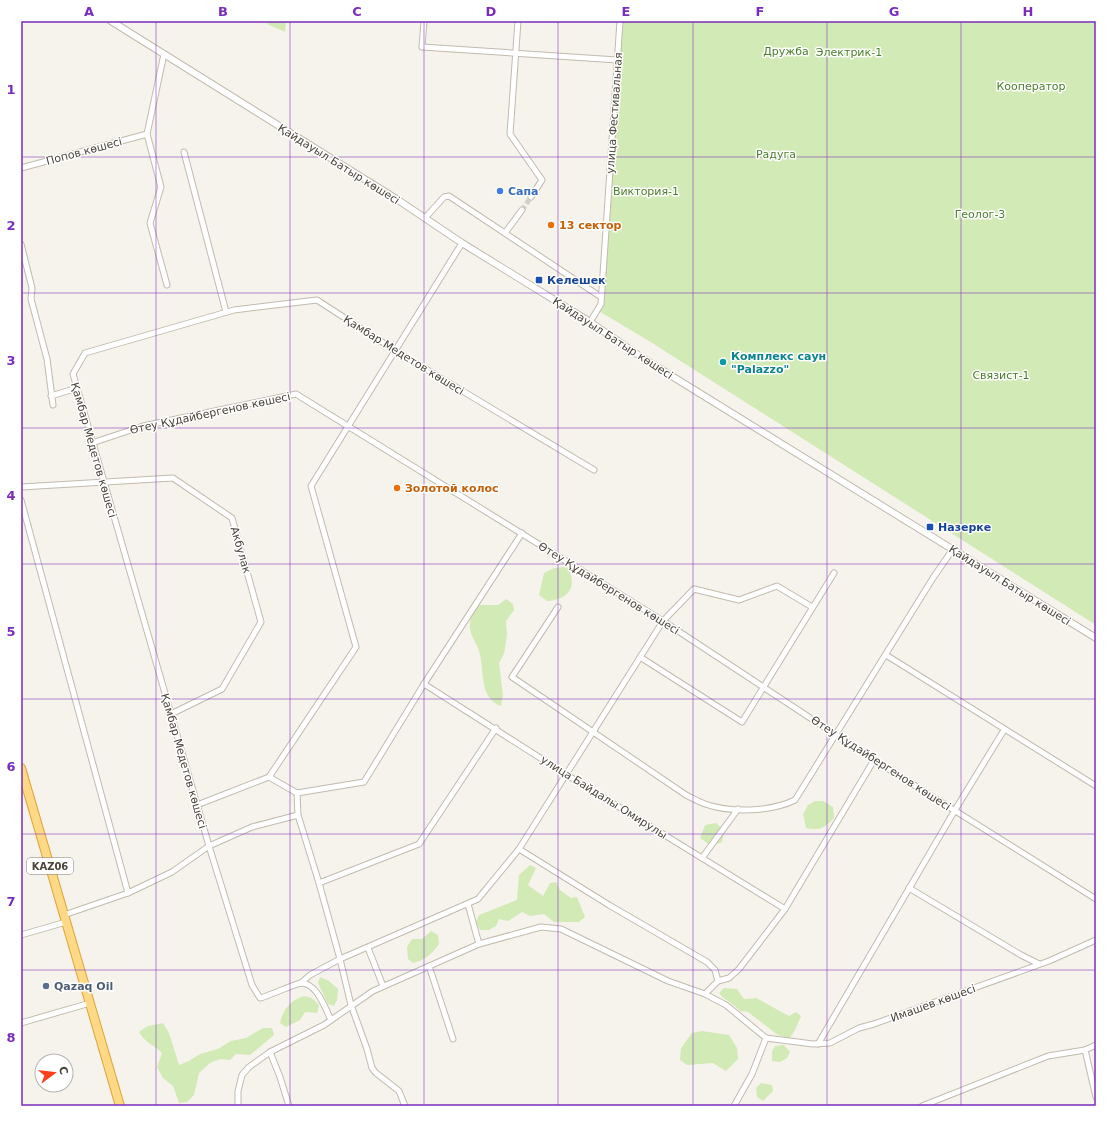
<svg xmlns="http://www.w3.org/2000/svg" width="1117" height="1127" viewBox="0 0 1117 1127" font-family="'DejaVu Sans',sans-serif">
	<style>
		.green { fill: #d2eab5 }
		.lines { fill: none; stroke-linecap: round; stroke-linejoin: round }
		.minor-tunnel { stroke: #d4d0c8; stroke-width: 5; stroke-dasharray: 5 2.5; stroke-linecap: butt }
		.minor-casing { stroke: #c2bbae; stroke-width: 7 }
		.tertiary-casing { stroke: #c2bbae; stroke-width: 8 }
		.trunk-casing { stroke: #e0a43c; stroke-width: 10 }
		.minor { stroke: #fff; stroke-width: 5 }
		.tertiary { stroke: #fff; stroke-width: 6 }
		.trunk { stroke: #ffd985; stroke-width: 8 }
		.grid { fill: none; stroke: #7b2cbf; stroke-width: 1; stroke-opacity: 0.55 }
		.shop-dot { fill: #3f7fe0; stroke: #fff; stroke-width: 1.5 }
		.food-dot { fill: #e8710a; stroke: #fff; stroke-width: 1.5 }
		.transit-dot { fill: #1a4fb4; stroke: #fff; stroke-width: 1.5 }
		.culture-dot { fill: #0f9aa8; stroke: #fff; stroke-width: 1.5 }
		.service-dot { fill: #5c6f8a; stroke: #fff; stroke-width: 1.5 }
		.labels { text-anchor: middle; stroke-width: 3; stroke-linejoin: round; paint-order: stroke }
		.shield { fill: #fff; stroke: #817c74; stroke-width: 1 }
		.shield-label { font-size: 10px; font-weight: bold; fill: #4b4439 }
		.park-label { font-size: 11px; fill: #4a7f2a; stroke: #fff }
		.street-label { font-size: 11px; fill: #4b4439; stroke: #fff }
		.shop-label { font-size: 11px; font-weight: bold; fill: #366cbe; stroke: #fff; text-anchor: start }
		.food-label { font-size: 11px; font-weight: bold; fill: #c56008; stroke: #fff; text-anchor: start }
		.transit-label { font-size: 11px; font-weight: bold; fill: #164399; stroke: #fff; text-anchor: start }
		.culture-label { font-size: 11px; font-weight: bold; fill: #0d838f; stroke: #fff; text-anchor: start }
		.service-label { font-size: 11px; font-weight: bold; fill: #4e5e75; stroke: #fff; text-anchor: start }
		.neatline { fill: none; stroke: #7b2cbf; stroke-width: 1.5 }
		.grid-label { font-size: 13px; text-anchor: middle; font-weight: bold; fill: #7b2cbf }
	</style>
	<rect width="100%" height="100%" fill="#f6f3ec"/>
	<g class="green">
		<path d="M271,21H286L285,32L267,24Z"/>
		<path d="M621,21H1096V625L649,341L597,310L601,304Z"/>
		<path d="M567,567C579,586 568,600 547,601L539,595L544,573L554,568Z"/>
		<path d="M506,599L513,604L514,610L506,621L507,635L504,654L499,663L503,695L501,706C478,698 485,669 479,651C477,643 470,636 470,627C469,618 474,611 480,605H498Z"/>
		<path d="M815,801H823L833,807L834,818C825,828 819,831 806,828L803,814L808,805Z"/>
		<path d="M716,823L724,830L722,842L711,846L700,838L705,825Z"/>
		<path d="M530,865L536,868L528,885L543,896L550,883L556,882L560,890L571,898L577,897L585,917L579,922H554L544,914L530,916L522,912L508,921L499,919L496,926L489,930H480L476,922L479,915L517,900L519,875Z"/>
		<path d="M431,931L438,935L439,944C432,954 425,960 413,963L408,959L407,947L412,939H422Z"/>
		<path d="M320,977L329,981L338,989L337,1000L334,1006L328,1004L318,983Z"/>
		<path d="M724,988L737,989L744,999L756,998L789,1016L796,1012L801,1016L795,1030L790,1038L778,1035L748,1012L740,1011C732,1002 725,1001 719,993Z"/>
		<path d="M304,996L312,998L319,1005L317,1013L305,1012L300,1020L286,1027L280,1023C283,1009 291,1000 304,996Z"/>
		<path d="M163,1023L169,1033L179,1065L189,1061L200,1054L218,1049L231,1041L246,1038L263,1028H272L274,1035L250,1055L236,1054L230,1060L220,1059L210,1063L199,1073L194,1095L187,1102L179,1103L173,1086L163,1078L157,1067L162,1053C153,1044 146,1044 139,1032L148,1026Z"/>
		<path d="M702,1031L729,1035L737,1048L738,1059L726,1071L713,1063L687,1065L680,1060L681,1048L692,1033Z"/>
		<path d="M784,1045L790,1052L787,1058L780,1062L772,1061V1052L775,1046Z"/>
		<path d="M761,1083L772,1085L773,1091L763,1101L757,1097L756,1088Z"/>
	</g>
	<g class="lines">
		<path class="minor-tunnel" d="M522,210L531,197"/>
		<defs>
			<g id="minor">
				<path d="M424,21L422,47L617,60"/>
				<path d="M518,21L510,134L542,180L531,197"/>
				<path d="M164,54L147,134L161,187L150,223L167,285"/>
				<path d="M184,152L226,312"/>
				<path d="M21,168L147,134"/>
				<path d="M425,218L444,197L449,196L601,297"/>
				<path d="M505,233L522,210"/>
				<path d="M21,244L32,288L31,299L47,359L53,405"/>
				<path d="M590,322L601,304L620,21"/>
				<path d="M51,396L77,388"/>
				<path d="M92,443L143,426L296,394L663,621L874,760L1096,899"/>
				<path d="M21,487L173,478L232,518L261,622L222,689L171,714"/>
				<path d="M21,500L128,893"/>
				<path d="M558,607L512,677L686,795C692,798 699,802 705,804C731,813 770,812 795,800L933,578L953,549"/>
				<path d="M812,607L777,586L739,600L694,589L663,621L519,849L609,905L707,962L715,970L718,981L729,978L739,969L785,909L874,760"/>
				<path d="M886,655L1096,786"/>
				<path d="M640,657L742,722L834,573"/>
				<path d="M424,684L567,775L785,909"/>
				<path d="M269,777L356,647L311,486L462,243"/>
				<path d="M297,793L298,815"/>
				<path d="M197,805L269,777L297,793L364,782L424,684L522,533"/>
				<path d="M702,858L738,809"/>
				<path d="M319,883L340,959L478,899L519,849"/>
				<path d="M909,888L1021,955L1039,964"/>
				<path d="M468,904L479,944"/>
				<path d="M64,915L128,893L172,872L209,846L252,827L298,815L319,883L419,844L496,728"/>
				<path d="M21,935L66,922"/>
				<path d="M368,948L383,986"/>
				<path d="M429,966L453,1039"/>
				<path d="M301,983L310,975L340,959L351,1005L367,1049L372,1068L376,1073L399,1091L405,1106"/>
				<path d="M705,994L718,981"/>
				<path d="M331,1020C325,1008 317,983 301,983C294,984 269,996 260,998L252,985L209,846L73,374L85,353L234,310L317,300L396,351L594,470"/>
				<path d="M21,1023L90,1003"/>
				<path d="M766,1038L813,1044L830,1043L859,1028L874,1024L1049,961L1096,940"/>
				<path d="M818,1044L955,810L1004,730"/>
				<path d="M1085,1050L1096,1097"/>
				<path d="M270,1052L280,1077L289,1106"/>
				<path d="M238,1106V1091L242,1075L249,1067L270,1052L324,1025L373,991L479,944L541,927L561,929L668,981L705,994L726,1005L766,1038L752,1074L734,1106"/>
				<path d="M922,1106L1048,1056L1085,1050L1096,1045"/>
			</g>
			<path id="tertiary" d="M111,21L398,200L462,243L590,322L641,357L1096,638"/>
			<path id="trunk" d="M21,768L120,1106"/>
		</defs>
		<use href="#minor" class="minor-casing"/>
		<use href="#tertiary" class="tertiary-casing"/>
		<use href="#trunk" class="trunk-casing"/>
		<use href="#minor" class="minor"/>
		<use href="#tertiary" class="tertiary"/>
		<use href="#trunk" class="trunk"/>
	</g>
	<path class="grid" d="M156,21V1106M290,21V1106M424,21V1106M558,21V1106M693,21V1106M827,21V1106M961,21V1106M21,157H1096M21,293H1096M21,428H1096M21,564H1096M21,699H1096M21,834H1096M21,970H1096"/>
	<circle class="shop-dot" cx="500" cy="191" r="4"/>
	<g class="food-dot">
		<circle cx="551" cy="225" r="4"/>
		<circle cx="397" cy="488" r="4"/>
	</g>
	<g class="transit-dot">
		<rect x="535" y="276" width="8" height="8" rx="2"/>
		<rect x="926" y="523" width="8" height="8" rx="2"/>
	</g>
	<circle class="culture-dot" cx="723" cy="362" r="4"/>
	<circle class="service-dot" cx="46" cy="986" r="4"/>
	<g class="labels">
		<rect class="shield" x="27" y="858" width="46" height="16" rx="3"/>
		<g class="shield-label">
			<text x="50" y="870">KАZ06</text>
		</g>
		<g class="park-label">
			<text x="786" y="55">Дружба</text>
			<text x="849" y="56">Электрик-1</text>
			<text x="1031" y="90">Кооператор</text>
			<text x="776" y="158">Радуга</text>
			<text x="646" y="195">Виктория-1</text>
			<text x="980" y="218">Геолог-3</text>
			<text x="1001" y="379">Связист-1</text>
		</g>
		<g class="street-label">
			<text transform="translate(614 113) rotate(-86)" y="4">улица Фестивальная</text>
			<text transform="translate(84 151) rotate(-15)" y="4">Попов көшесі</text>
			<text transform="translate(339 164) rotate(32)" y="4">Қайдауыл Батыр көшесі</text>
			<text transform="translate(613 338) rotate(33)" y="4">Қайдауыл Батыр көшесі</text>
			<text transform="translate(404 355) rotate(32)" y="4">Қамбар Медетов көшесі</text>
			<text transform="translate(210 413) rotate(-12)" y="4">Өтеу Құдайбергенов көшесі</text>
			<text transform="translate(94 450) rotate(74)" y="4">Қамбар Медетов көшесі</text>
			<text transform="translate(241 550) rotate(74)" y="4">Акбулак</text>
			<text transform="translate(1010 585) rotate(32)" y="4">Қайдауыл Батыр көшесі</text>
			<text transform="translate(609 588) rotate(32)" y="4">Өтеу Құдайбергенов көшесі</text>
			<text transform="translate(184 761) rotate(74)" y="4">Қамбар Медетов көшесі</text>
			<text transform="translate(881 763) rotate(33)" y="4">Өтеу Құдайбергенов көшесі</text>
			<text transform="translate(604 797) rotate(32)" y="4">улица Байдалы Омирулы</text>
			<text transform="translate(933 1003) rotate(-20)" y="4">Имашев көшесі</text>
		</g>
		<g class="shop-label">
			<text x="508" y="195">Сапа</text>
		</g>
		<g class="food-label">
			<text x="559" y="229">13 сектор</text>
			<text x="405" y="492">Золотой колос</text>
		</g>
		<g class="transit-label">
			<text x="547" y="284">Келешек</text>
			<text x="938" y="531">Назерке</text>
		</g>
		<g class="culture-label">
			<text x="731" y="360">Комплекс саун<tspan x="731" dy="13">"Palazzo"</tspan></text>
		</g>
		<g class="service-label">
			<text x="54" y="990">Qazaq Oil</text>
		</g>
	</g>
	<rect width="1117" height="1127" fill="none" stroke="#ffffff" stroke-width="44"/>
	<g transform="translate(54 1073) rotate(75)"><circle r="19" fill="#ffffff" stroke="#b7b4b0"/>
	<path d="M0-3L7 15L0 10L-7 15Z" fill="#fc3f1d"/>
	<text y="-6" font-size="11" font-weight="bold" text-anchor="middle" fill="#4b4439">С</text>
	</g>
	<rect x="22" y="22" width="1073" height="1083" class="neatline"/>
	<g class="grid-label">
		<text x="89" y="16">A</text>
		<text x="223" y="16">B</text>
		<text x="357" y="16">C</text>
		<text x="491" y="16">D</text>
		<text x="626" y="16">E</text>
		<text x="760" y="16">F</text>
		<text x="894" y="16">G</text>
		<text x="1028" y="16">H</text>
		<text x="11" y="94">1</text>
		<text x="11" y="230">2</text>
		<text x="11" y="365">3</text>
		<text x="11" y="500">4</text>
		<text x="11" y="636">5</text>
		<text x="11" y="771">6</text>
		<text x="11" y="906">7</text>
		<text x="11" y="1042">8</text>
	</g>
</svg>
